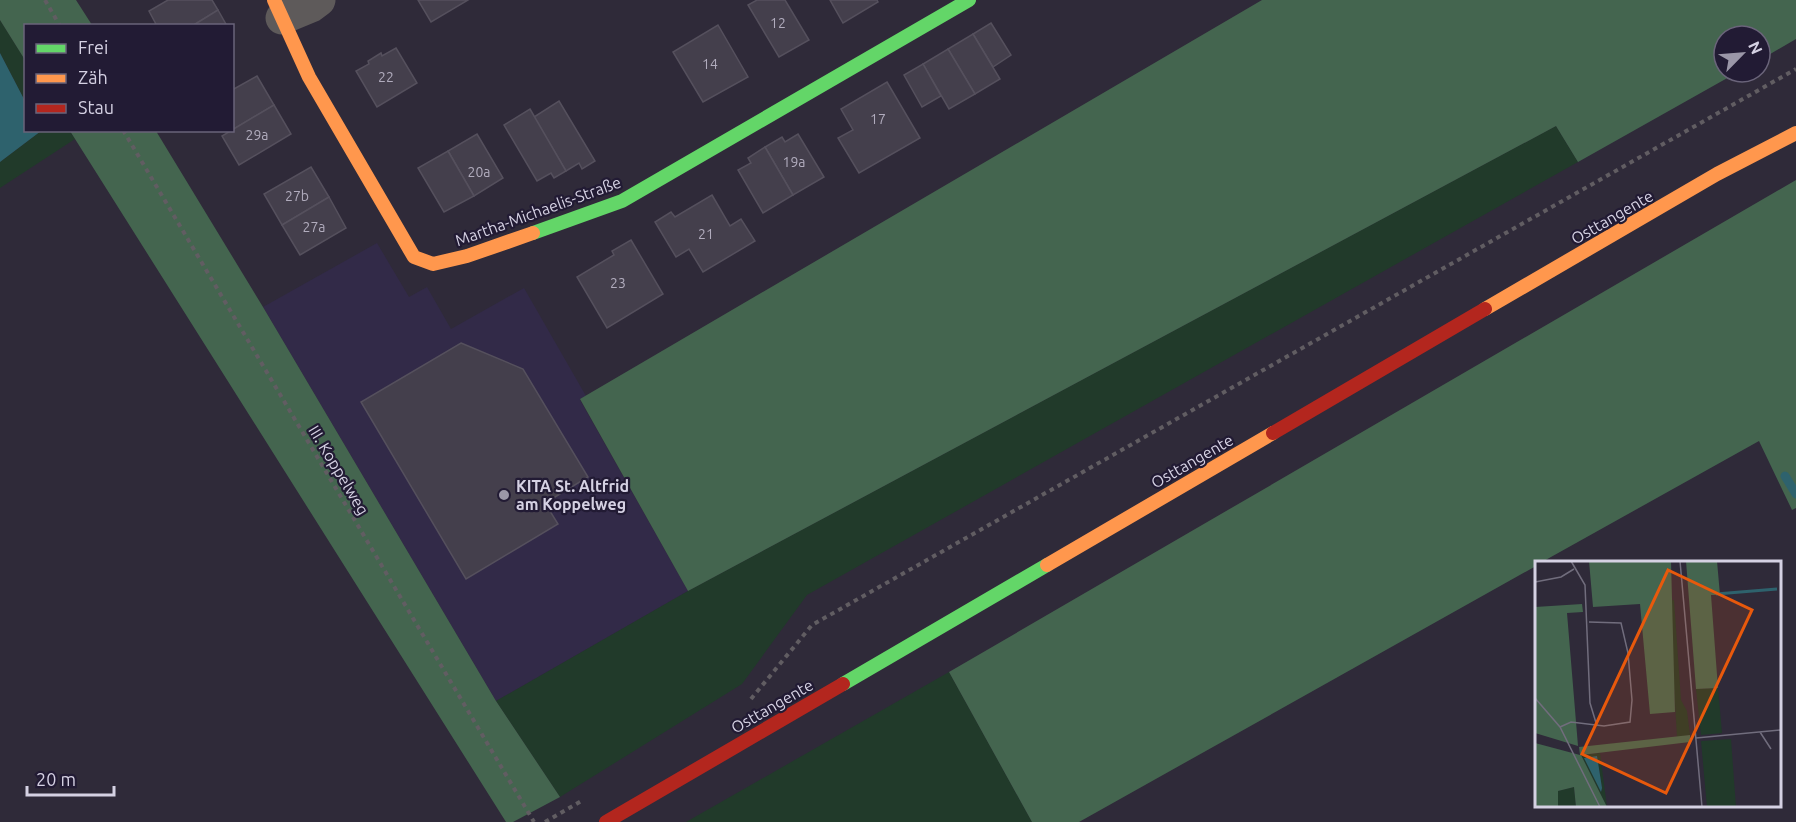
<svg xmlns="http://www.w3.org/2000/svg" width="1796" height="822" viewBox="0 0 1796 822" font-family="Ubuntu,sans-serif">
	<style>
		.built { fill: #322a48 }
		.green { fill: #213a2a }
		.forest { fill: #44654f }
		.water { fill: #2e626d }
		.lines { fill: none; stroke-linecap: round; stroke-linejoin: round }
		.stream { stroke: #2e626d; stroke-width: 9 }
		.building { fill: #443f4c; stroke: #55505d; stroke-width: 1.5 }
		.path { stroke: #615d62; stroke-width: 4; stroke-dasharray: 4.5 4.5; stroke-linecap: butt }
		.street { stroke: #5e5a5a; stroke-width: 33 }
		.fast { stroke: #63d668; stroke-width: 14 }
		.slow { stroke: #ff974d; stroke-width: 14 }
		.jam { stroke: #b3261e; stroke-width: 14 }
		.poi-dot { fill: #9b97a8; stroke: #221b34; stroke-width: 2 }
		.labels { text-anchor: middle; stroke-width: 4.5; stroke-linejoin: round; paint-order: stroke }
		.number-label { font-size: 14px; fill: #b1acbd }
		.street-label { font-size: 16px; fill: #d5d1e3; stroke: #221b34 }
		.poi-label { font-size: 16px; font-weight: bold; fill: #d5d1e3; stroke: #221b34; text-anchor: start }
		.inset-river { fill: none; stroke: #2e626d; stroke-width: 3 }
		.inset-road { fill: none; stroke: #716d7d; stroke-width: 1.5 }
		.view { fill: #e8590c; fill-opacity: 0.15; stroke: #e8590c; stroke-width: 3 }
		.inset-edge { fill: none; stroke: #d5d1e3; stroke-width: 3 }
	</style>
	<rect width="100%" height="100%" fill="#2f2a39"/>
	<path class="built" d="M377,243L409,297L427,287L451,329L524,288L586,396L580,400L688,591L496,701L263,307Z"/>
	<g class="green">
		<path d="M0,20L25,60V101L0,53Z"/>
		<path d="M1556,126L1578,162L807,595L742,684L560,797L496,701L688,591Z"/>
		<path d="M41,131H70L75,139L0,188V162Z"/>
		<path d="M949,672L1032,822H686Z"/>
	</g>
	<g class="forest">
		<path d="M0,0H76L92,25L26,26L25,60L0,20Z"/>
		<path d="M1262,0H1796V39L1760,60V36H1724V72H1738L1578,162L1556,126L688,591L580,399Z"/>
		<path d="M70,131H156L263,307L496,701L560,797L513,822H506Z"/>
		<path d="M1796,180V508L1792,510L1759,441L1542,562H1536V566L1079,822H1032L949,672Z"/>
	</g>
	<path class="water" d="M0,53L25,101L26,130L41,131L0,162Z"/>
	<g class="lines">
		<path class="stream" d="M1785,476L1796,494"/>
	</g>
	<g class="building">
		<path d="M168,0H212L218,10L192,26H157L149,11Z"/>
		<path d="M418,0H468L431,22Z"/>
		<path d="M757,0H785L809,40L779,57L748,5Z"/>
		<path d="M830,0H877L878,2L843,23Z"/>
		<path d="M218,10L227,26H192Z"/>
		<path d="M991,23L1011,55L993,67L973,34Z"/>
		<path d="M718,25L748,77L703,102L673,52Z"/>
		<path d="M973,34L1000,79L975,94L948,49Z"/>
		<path d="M396,48L417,83L377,107L356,71L369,64L368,61L381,53L382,56Z"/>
		<path d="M948,49L975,94L949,109L923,64Z"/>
		<path d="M923,64L941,96L922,107L904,75Z"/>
		<path d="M257,76L274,105L232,130V90Z"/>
		<path d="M887,82L920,138L859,173L838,138L853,130L841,109Z"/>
		<path d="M559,101L595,161L582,169L579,163L566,171L534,117Z"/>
		<path d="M274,105L291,134L239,165L222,136Z"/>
		<path d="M530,109L566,171L554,178L551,173L537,181L504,125Z"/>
		<path d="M477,134L503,178L474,196L448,151Z"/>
		<path d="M798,134L824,177L793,195L765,147L782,137L785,142Z"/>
		<path d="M765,147L793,195L763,213L738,170L751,163L748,158Z"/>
		<path d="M448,151L474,196L444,212L418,168Z"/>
		<path d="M311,167L329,197L282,225L264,194Z"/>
		<path d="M712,195L730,226L741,219L755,241L703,272L689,249L676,257L655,222L671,212L675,217Z"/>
		<path d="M329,197L346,228L300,255L282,225Z"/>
		<path d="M631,240L663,294L607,328L577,277L614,255L612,251Z"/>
		<path d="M461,343L523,369L588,477L545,503L558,524L466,579L361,402Z"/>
	</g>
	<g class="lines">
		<g class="path">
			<path d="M45,0L60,26"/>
			<path d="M123,130L534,822"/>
			<path d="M751,699L812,625L1796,69"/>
			<path d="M545,822L583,800"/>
		</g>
		<path class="street" d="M282,18L311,6L319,0"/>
		<g class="fast">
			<path d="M533,233L622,201L969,0"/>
			<path d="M843,684L1047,565"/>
		</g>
		<g class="slow">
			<path d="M274,0L309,77L414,257L433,264L467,256L533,233"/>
			<path d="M1485,309L1717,174L1796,133"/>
			<path d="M1047,565L1273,433"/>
		</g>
		<g class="jam">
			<path d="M1273,433L1485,309"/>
			<path d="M606,822L843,684"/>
		</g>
	</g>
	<circle class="poi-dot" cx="504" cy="495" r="6"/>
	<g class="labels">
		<g class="number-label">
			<text x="778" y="28">12</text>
			<text x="710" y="69">14</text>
			<text x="386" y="82">22</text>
			<text x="878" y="124">17</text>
			<text x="257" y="140">29a</text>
			<text x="794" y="167">19a</text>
			<text x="479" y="177">20a</text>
			<text x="297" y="201">27b</text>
			<text x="314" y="232">27a</text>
			<text x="706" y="239">21</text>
			<text x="618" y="288">23</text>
		</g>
		<g class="street-label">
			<text transform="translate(538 211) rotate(-20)" y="6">Martha-Michaelis-Straße</text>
			<text transform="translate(1612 217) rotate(-30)" y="6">Osttangente</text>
			<text transform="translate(1192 461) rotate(-30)" y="6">Osttangente</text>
			<text transform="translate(339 470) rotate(59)" y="6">III. Koppelweg</text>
			<text transform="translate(772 706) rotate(-30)" y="6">Osttangente</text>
		</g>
		<g class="poi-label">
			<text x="516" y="492">KITA St. Altfrid<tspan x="516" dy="18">am Koppelweg</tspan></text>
		</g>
	</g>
	<g transform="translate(1535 561)">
		<rect width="246" height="246" fill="#2f2a39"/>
		<path d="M139,39L146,139L152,150L155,174L142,176L134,40ZM183,127L187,172L166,174L161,128ZM196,178L201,246H172L166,180ZM65,192L72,246L46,194ZM62,195L67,227V231L50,198ZM39,226L41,246H23V230Z" fill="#213a2a" fill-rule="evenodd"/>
		<path d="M54,0H136L140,151L115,153L105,43L58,46ZM151,0H182L185,34H176L183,127L161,128ZM47,43L48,51L32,52L43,185L0,172V46ZM155,174V181L46,194L72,246H41L39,226L23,230V246H0V182L45,194L44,186Z" fill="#44654f"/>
		<path d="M62,195L67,227L66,231L49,197Z" fill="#2e626d"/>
		<path class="inset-river" d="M181,33L242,28"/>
		<path class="inset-road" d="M36,0L50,24L55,142L62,165M145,0L167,246M0,21L26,16L39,8M0,137L25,166L65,246M25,166L36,161L69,165L95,161L97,139L93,92L86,62L54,61M225,171L236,188M161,177L246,169"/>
		<path class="view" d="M133,9L217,49L131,232L47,193Z"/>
		<rect width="246" height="246" class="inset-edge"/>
	</g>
	<rect x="24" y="24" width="210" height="108" fill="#221b34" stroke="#6a647a" stroke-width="1.5"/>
	<rect x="36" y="44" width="30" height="9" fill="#63d668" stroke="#6a647a" stroke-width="1.5"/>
	<text x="78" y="54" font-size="18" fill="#d5d1e3">Frei</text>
	<rect x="36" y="74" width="30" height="9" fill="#ff974d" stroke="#6a647a" stroke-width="1.5"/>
	<text x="78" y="84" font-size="18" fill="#d5d1e3">Zäh</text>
	<rect x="36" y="104" width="30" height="9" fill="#b3261e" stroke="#6a647a" stroke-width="1.5"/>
	<text x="78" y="114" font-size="18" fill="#d5d1e3">Stau</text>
	<g transform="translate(1742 54) rotate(65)"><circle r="28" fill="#221b34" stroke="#6a647a" stroke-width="1.5"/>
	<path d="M0-4.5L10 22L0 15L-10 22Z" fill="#9b97a8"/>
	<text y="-9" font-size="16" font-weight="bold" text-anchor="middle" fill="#d5d1e3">N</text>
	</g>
	<path d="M27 786v9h87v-9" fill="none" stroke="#d5d1e3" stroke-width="3"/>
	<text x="36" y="786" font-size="18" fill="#d5d1e3" stroke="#221b34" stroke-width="4.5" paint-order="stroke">20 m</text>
</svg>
